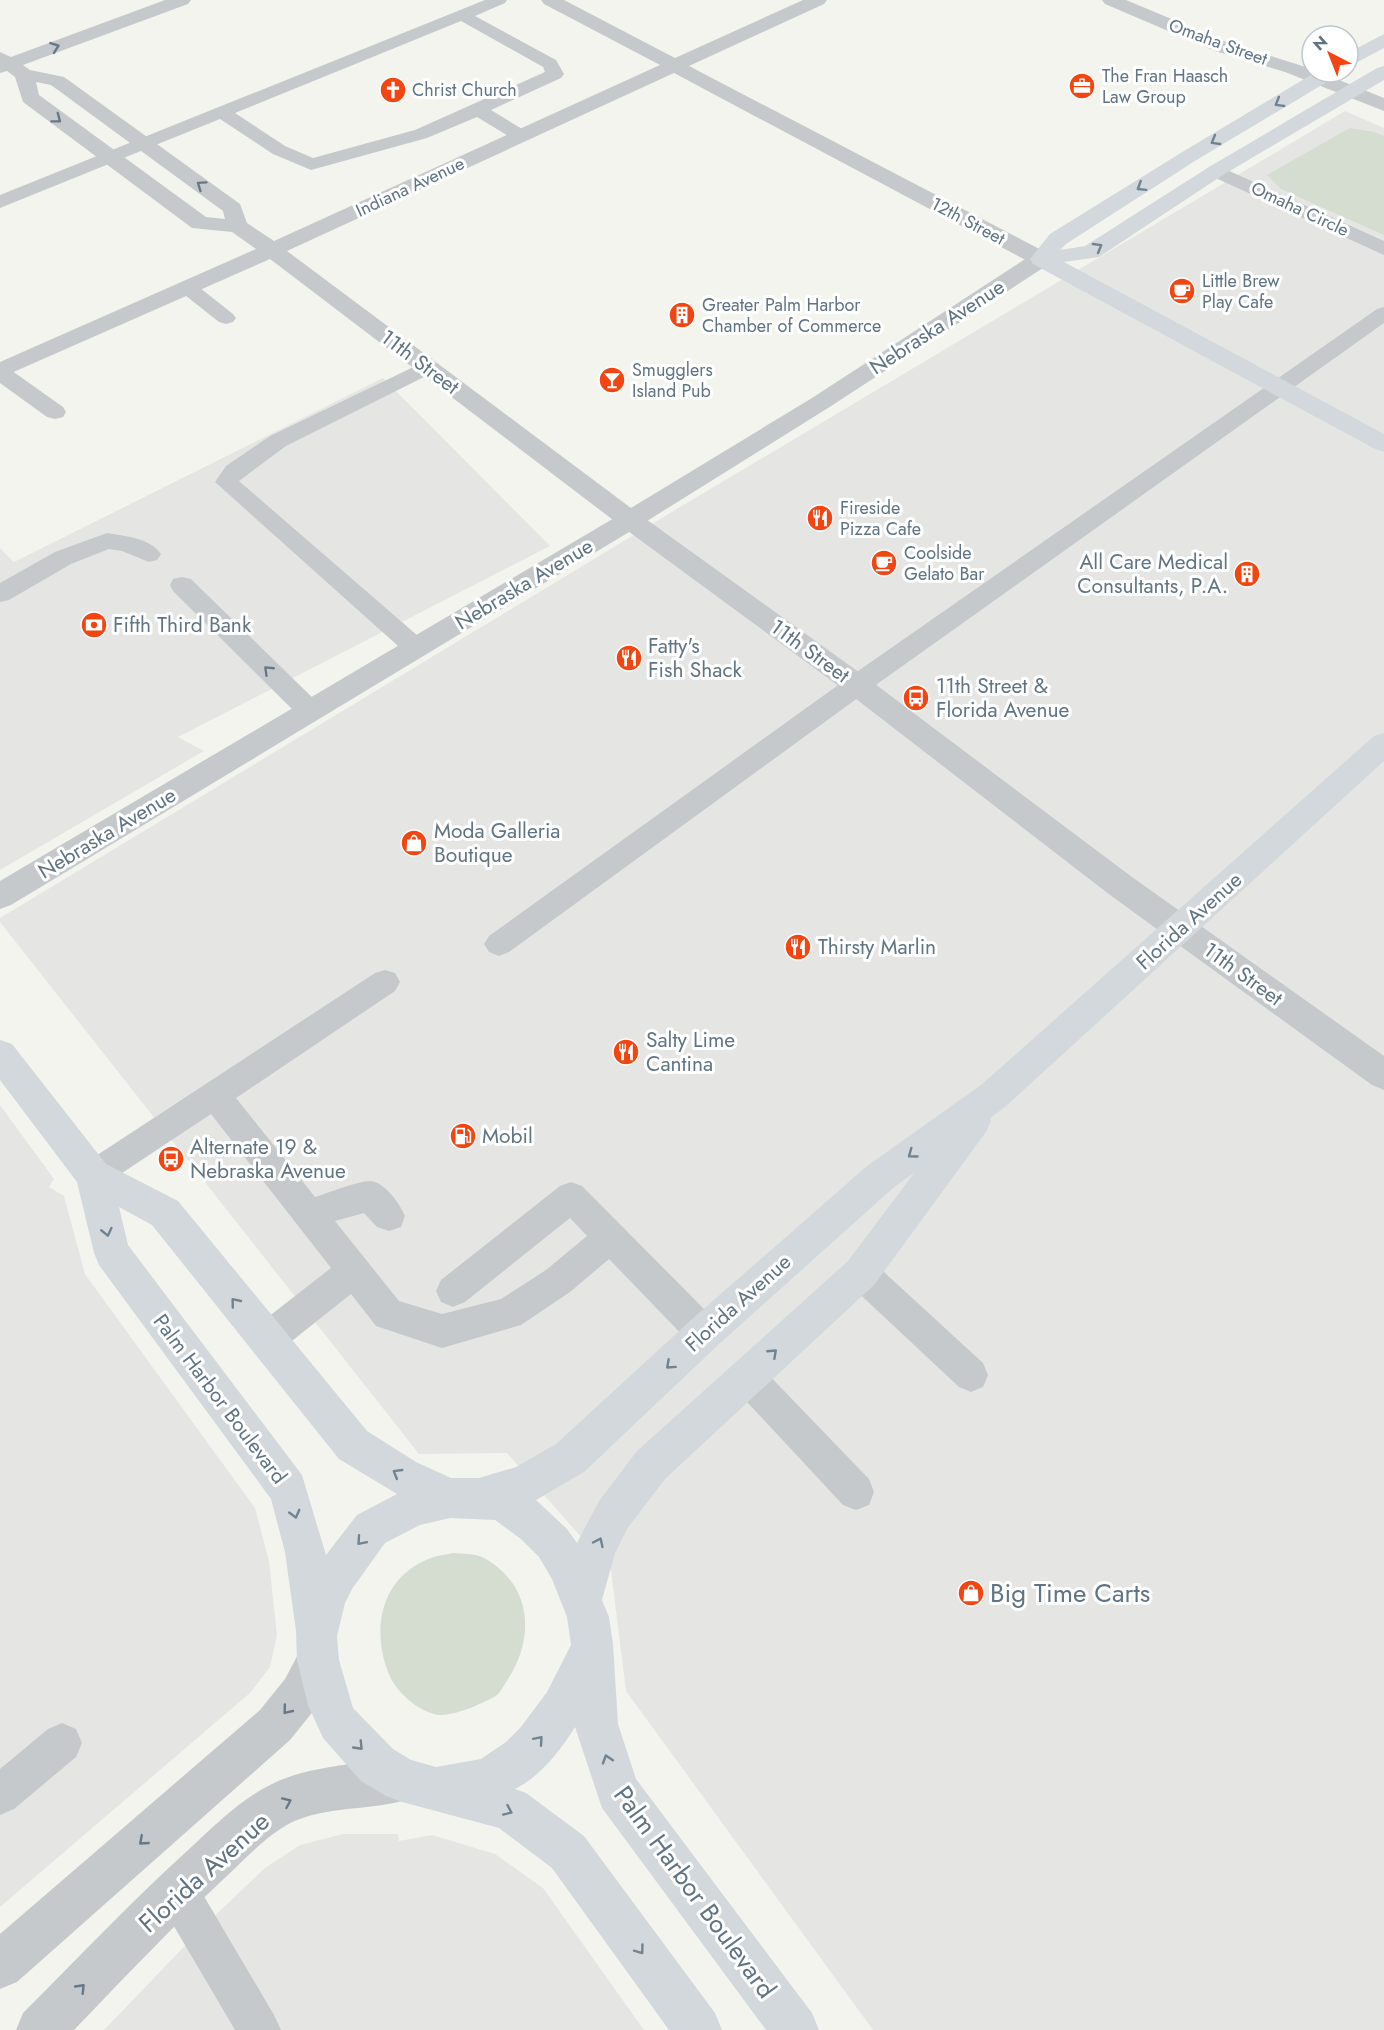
<svg xmlns="http://www.w3.org/2000/svg" width="1384" height="2030" viewBox="0 0 1384 2030" font-family="Jost,sans-serif">
	<style>
		.built { fill: #e5e6e3 }
		.green { fill: #d5dcd0 }
		.lines { fill: none; stroke-linecap: round; stroke-linejoin: round }
		.service { fill: #c6c9cc; fill-rule: evenodd }
		.minor { fill: #c6c9cc; fill-rule: evenodd }
		.tertiary { fill: #c6c9cc; fill-rule: evenodd }
		.secondary { fill: #d2d8dc; fill-rule: evenodd }
		.oneway { stroke: #657888 }
		.oneway2 { stroke: #718391 }
		.labels { text-anchor: middle; stroke-width: 6; stroke-linejoin: round; paint-order: stroke }
		.far-street-label { font-size: 18px; fill: #607484; stroke: #fff }
		.far-poi-label { font-size: 18px; fill: #607484; stroke: #fff; text-anchor: start }
		.street-label { font-size: 21px; fill: #607484; stroke: #fff }
		.poi-label { font-size: 21px; fill: #607484; stroke: #fff; text-anchor: start }
		.near-poi-label { font-size: 26px; fill: #607484; stroke: #fff; text-anchor: start }
		.near-street-label { font-size: 26px; fill: #607484; stroke: #fff }
	</style>
	<rect width="100%" height="100%" fill="#f4f4ef"/>
	<g class="built">
		<path d="M1345,111L1384,128V2030H873L626,1691L611,1571L507,1453L419,1454L0,922V918L680,507Z"/>
		<path d="M383,378L550,546L178,737L204,751L0,870V548L14,562Z"/>
		<path d="M0,1105L54,1179L49,1187L64,1196L85,1274L255,1508L269,1561L277,1635L270,1667L250,1693L0,1907Z"/>
		<path d="M343,1834H398L399,1841L432,1835L495,1854L543,1888L644,2030H104L202,1928L265,1868L300,1845Z"/>
	</g>
	<g class="green">
		<path d="M1350,128L1374,132L1384,136V235L1281,189L1267,175Z"/>
		<path d="M453,1553C462,1554 476,1553 484,1558C531,1584 536,1636 508,1679C505,1683 502,1690 498,1694C494,1698 487,1700 482,1703C471,1708 451,1716 438,1715C417,1711 395,1691 388,1672C372,1630 380,1580 426,1560C434,1556 444,1555 453,1553Z"/>
	</g>
	<g class="lines">
		<g class="service">
			<path d="M485,0H507L505,3L475,16L556,60L564,74L561,78L491,110L527,132L530,136L527,140H515L477,117L427,138L311,170L273,154L220,119L0,208V195ZM461,21L543,67L545,72L415,130L313,158L285,146L235,113Z"/>
			<path d="M188,282L195,284L233,314L236,318L233,322L226,324L219,322L181,292L178,288L181,284Z"/>
			<path d="M1384,307V323L866,692L509,952L499,956L489,952L484,944L489,936L848,678L1377,309Z"/>
			<path d="M426,361L434,362L437,367L434,372L286,446L239,481L425,642L429,648L425,654L416,657L407,654L215,482L226,466L270,436Z"/>
			<path d="M0,367L8,368L63,407L66,412L63,417L55,419L47,417L0,383Z"/>
			<path d="M107,533C124,536 151,538 161,554L157,560L149,562L122,551L109,549L71,564L9,600L0,602V583L55,552Z"/>
			<path d="M182,577L191,579L319,704L323,711L319,718L310,720L301,718L173,591L170,585L173,579Z"/>
			<path d="M385,970L395,973L400,982L395,991L236,1098L315,1197C328,1193 358,1181 370,1181C385,1182 400,1204 405,1216L401,1227L389,1231L377,1227L364,1213L335,1221L399,1301L442,1314L501,1299L546,1270L587,1236L570,1218L465,1302L453,1307L441,1302L436,1291L441,1280L560,1186L571,1182L582,1186L716,1321L721,1333L716,1345L704,1350L692,1345L609,1259L570,1292L521,1325L442,1348L376,1326L351,1294L278,1352L266,1357L254,1352L249,1340L254,1328L331,1268L211,1114L104,1185L93,1190L82,1185L77,1175L82,1165L375,973Z"/>
			<path d="M861,1257L873,1262L983,1363L988,1375L983,1387L971,1392L959,1387L849,1284L844,1273L849,1262Z"/>
			<path d="M747,1360L759,1365L869,1479L874,1492L869,1505L856,1510L843,1505L735,1389L730,1377L735,1365Z"/>
			<path d="M62,1723L76,1729L82,1743L76,1757L14,1809L0,1815V1769L48,1729Z"/>
			<path d="M177,1870L192,1876L274,2015L281,2030H235L162,1906L156,1891L162,1876Z"/>
		</g>
		<g class="minor">
			<path d="M165,0H191L188,4L23,65L30,70L64,77L240,204L247,223L274,241L660,65L544,4L541,0H564L675,58L803,0H827L824,4L689,66L1049,254L1052,259L1049,264L1041,266L1033,264L674,73L287,251L639,514L867,678L1132,877L1384,1056V1090L1372,1085L1110,895L847,692L621,526L270,259L0,378V362L256,249L232,232L192,228L23,102L15,77L7,71L0,73V52L11,57ZM36,82L51,85L223,211L225,219L206,217L39,95Z"/>
			<path d="M1216,165L1384,241V255L1209,175L1206,171L1209,167Z"/>
		</g>
		<g class="tertiary">
			<path d="M1102,0H1126L1229,43L1312,69V72H1319L1384,98V111L1285,72L1215,51L1105,4Z"/>
			<path d="M1041,252L1049,254L1052,259L1049,264L828,408L639,526L11,905L0,909V881L621,514L812,398L1033,254Z"/>
			<path d="M318,1639L333,1645L339,1660L315,1709L290,1740L17,1982L0,1989V1934L260,1710L285,1679L303,1645Z"/>
			<path d="M402,1758L418,1764L424,1780L418,1796C380,1811 335,1805 297,1820C272,1830 248,1856 229,1874C175,1924 125,1977 74,2030H16L23,2013C77,1959 130,1903 186,1852C213,1827 239,1800 272,1784C307,1766 363,1763 402,1758Z"/>
		</g>
		<g class="secondary">
			<path d="M1384,34V48L1348,67V53Z"/>
			<path d="M1384,66V80L1223,175L1099,257L1064,262L1384,434V452L1375,449L1033,264L1030,259L1050,234L1184,151L1316,72H1340L1337,76L1198,159L1066,244L1060,250L1085,246L1209,167L1377,68Z"/>
			<path d="M1384,733V761L1005,1107L990,1118L991,1121L986,1132L874,1285L665,1479L627,1529L615,1553L602,1600L609,1617L613,1644L618,1724L636,1779L812,2013L819,2030H766L602,1808L575,1727C560,1751 541,1776 515,1789L526,1793L584,1836L715,2013L722,2030H669L552,1868L499,1828L402,1802L386,1796L361,1781L323,1738L308,1705L297,1660L296,1631L285,1552L271,1499L99,1265L94,1253L77,1182L0,1080V1040L12,1044L106,1164L178,1201L367,1431L416,1462L451,1478H479L516,1467L556,1444L691,1320L867,1166L981,1085L1374,736ZM915,1172L848,1261L637,1451L599,1501L577,1543L567,1529L536,1500L584,1472L717,1346L893,1188ZM119,1207L152,1225L339,1459L397,1494L357,1515L326,1555L302,1475L128,1245ZM450,1518L495,1520L521,1539L539,1557L552,1579L567,1617L571,1645L547,1692L521,1727L506,1742L481,1759L436,1767L411,1760L393,1749L353,1708L339,1660L337,1636L345,1603L352,1589L385,1543L420,1525Z"/>
		</g>
	</g>
	<defs><path id="oneway-chevron" d="M-2-3.5L2.5 0L-2 3.5" fill="none" stroke-width="1.6" stroke-linecap="round" stroke-linejoin="round" transform="scale(1.5)"/></defs>
	<g class="oneway">
		<use href="#oneway-chevron" transform="translate(55 47) rotate(-20)"/>
		<use href="#oneway-chevron" transform="translate(57 119) rotate(37)"/>
		<use href="#oneway-chevron" transform="translate(201 185) rotate(-145)"/>
		<use href="#oneway-chevron" transform="translate(268 670) rotate(-136)"/>
		<use href="#oneway-chevron" transform="translate(287 1710) rotate(129)"/>
		<use href="#oneway-chevron" transform="translate(287 1802) rotate(-24)"/>
		<use href="#oneway-chevron" transform="translate(143 1841) rotate(139)"/>
		<use href="#oneway-chevron" transform="translate(81 1988) rotate(-46)"/>
	</g>
	<g class="oneway2">
		<use href="#oneway-chevron" transform="translate(1279 103) rotate(149)"/>
		<use href="#oneway-chevron" transform="translate(1215 141) rotate(150)"/>
		<use href="#oneway-chevron" transform="translate(1141 187) rotate(148)"/>
		<use href="#oneway-chevron" transform="translate(1098 247) rotate(-30)"/>
		<use href="#oneway-chevron" transform="translate(912 1154) rotate(144)"/>
		<use href="#oneway-chevron" transform="translate(107 1232) rotate(77)"/>
		<use href="#oneway-chevron" transform="translate(235 1302) rotate(-129)"/>
		<use href="#oneway-chevron" transform="translate(773 1353) rotate(-43)"/>
		<use href="#oneway-chevron" transform="translate(670 1365) rotate(138)"/>
		<use href="#oneway-chevron" transform="translate(397 1473) rotate(-149)"/>
		<use href="#oneway-chevron" transform="translate(295 1514) rotate(75)"/>
		<use href="#oneway-chevron" transform="translate(361 1541) rotate(131)"/>
		<use href="#oneway-chevron" transform="translate(599 1542) rotate(-65)"/>
		<use href="#oneway-chevron" transform="translate(539 1740) rotate(-49)"/>
		<use href="#oneway-chevron" transform="translate(359 1746) rotate(46)"/>
		<use href="#oneway-chevron" transform="translate(607 1759) rotate(-108)"/>
		<use href="#oneway-chevron" transform="translate(508 1811) rotate(24)"/>
		<use href="#oneway-chevron" transform="translate(640 1950) rotate(54)"/>
	</g>
	<defs>
		<symbol id="office-disc" viewBox="-11 -11 22 22"><circle r="9.5" fill="#f34511" stroke="#fff"/><path d="M-6-3h4V-5.5h4V-3h4V5H-6ZM-1-4.5V-3h2v-1.5ZM-6 0V1H6V0Z" fill="#fff"/></symbol>
		<symbol id="church-disc" viewBox="-11 -11 22 22"><circle r="9.5" fill="#f34511" stroke="#fff"/><path d="M-1.2-6h2.4v3.5h3.3v2.4h-3.3V6h-2.4V-.1h-3.3v-2.4h3.3Z" fill="#fff"/></symbol>
		<symbol id="cafe-disc" viewBox="-11 -11 22 22"><circle r="9.5" fill="#f34511" stroke="#fff"/><path d="M-5.5-4.5H6V0H3Q3 3.5 0 3.5H-2.5Q-5.5 3.5-5.5 0ZM3-3.2v2h1.7v-2ZM-6 4.5H4V6H-6Z" fill="#fff"/></symbol>
		<symbol id="building-disc" viewBox="-11 -11 22 22"><circle r="9.5" fill="#f34511" stroke="#fff"/><path d="M-4-6H4V6H1V3H-1V6H-4ZM-2.5-4.3h1.7v1.8h-1.7ZM.8-4.3h1.7v1.8H.8ZM-2.5-1h1.7V.8h-1.7ZM.8-1h1.7V.8H.8Z" fill="#fff"/></symbol>
		<symbol id="bar-disc" viewBox="-11 -11 22 22"><circle r="9.5" fill="#f34511" stroke="#fff"/><path d="M-6-5H6L.8 .8V4.5H3.5V6h-7V4.5H-.8V.8Z" fill="#fff"/></symbol>
		<symbol id="restaurant-disc" viewBox="-11 -11 22 22"><circle r="9.5" fill="#f34511" stroke="#fff"/><path d="M-5-6h1v4h1v-4h1v4h1v-4h1v5L-1.5 .5V6h-2V.5L-5-1ZM5-6V6H3V1.5H1.5Q1.5-4 5-6Z" fill="#fff"/></symbol>
		<symbol id="bank-disc" viewBox="-11 -11 22 22"><circle r="9.5" fill="#f34511" stroke="#fff"/><path d="M-6-4H6V4H-6ZM0-2.3a2.3 2.3 0 1 0 0 4.6a2.3 2.3 0 1 0 0-4.6Z" fill="#fff"/></symbol>
		<symbol id="bus-disc" viewBox="-11 -11 22 22"><circle r="9.5" fill="#f34511" stroke="#fff"/><path d="M-5-6H5V4H4V6H2V4H-2V6H-4V4H-5ZM-3.5-4V0h7V-4ZM-3.5 1.2v1.5H-2V1.2ZM2 1.2v1.5H3.5V1.2Z" fill="#fff"/></symbol>
		<symbol id="shop-disc" viewBox="-11 -11 22 22"><circle r="9.5" fill="#f34511" stroke="#fff"/><path d="M-5-2.5h2.3a2.7 3.5 0 0 1 5.4 0H5L5.5 6h-11ZM-1.5-2.5h3a1.5 2.3 0 0 0-3 0Z" fill="#fff"/></symbol>
		<symbol id="fuel-disc" viewBox="-11 -11 22 22"><circle r="9.5" fill="#f34511" stroke="#fff"/><path d="M-5.5-6h7V0h2V4h1.3V-2.5L3-4.5l.8-.8L6-3V5H2.5V1h-1V6h-7ZM-4.2-4.7v3.2H.2V-4.7Z" fill="#fff"/></symbol>
	</defs>
	<g fill-rule="evenodd">
		<use href="#office-disc" x="1067" y="71" width="30" height="30"/>
		<use href="#church-disc" x="378" y="75" width="30" height="30"/>
		<use href="#cafe-disc" x="1167" y="276" width="30" height="30"/>
		<use href="#building-disc" x="667" y="300" width="30" height="30"/>
		<use href="#bar-disc" x="597" y="365" width="30" height="30"/>
		<use href="#restaurant-disc" x="805" y="503" width="30" height="30"/>
		<use href="#cafe-disc" x="869" y="548" width="30" height="30"/>
		<use href="#building-disc" x="1232" y="559" width="30" height="30"/>
		<use href="#bank-disc" x="79" y="610" width="30" height="30"/>
		<use href="#restaurant-disc" x="614" y="643" width="30" height="30"/>
		<use href="#bus-disc" x="901" y="683" width="30" height="30"/>
		<use href="#shop-disc" x="399" y="828" width="30" height="30"/>
		<use href="#restaurant-disc" x="783" y="932" width="30" height="30"/>
		<use href="#restaurant-disc" x="611" y="1037" width="30" height="30"/>
		<use href="#fuel-disc" x="448" y="1121" width="30" height="30"/>
		<use href="#bus-disc" x="156" y="1144" width="30" height="30"/>
		<use href="#shop-disc" x="956" y="1578" width="30" height="30"/>
	</g>
	<g class="labels">
		<g class="far-street-label">
			<text transform="translate(1218 42) rotate(20)" y="6">Omaha Street</text>
			<text transform="translate(410 187) rotate(-25)" y="6">Indiana Avenue</text>
			<text transform="translate(1300 209) rotate(25)" y="6">Omaha Circle</text>
			<text transform="translate(968 221) rotate(28)" y="6">12th Street</text>
		</g>
		<g class="far-poi-label">
			<text x="1102" y="82">The Fran Haasch<tspan x="1102" dy="21">Law Group</tspan></text>
			<text x="412" y="96">Christ Church</text>
			<text x="1202" y="287">Little Brew<tspan x="1202" dy="21">Play Cafe</tspan></text>
			<text x="702" y="311">Greater Palm Harbor<tspan x="702" dy="21">Chamber of Commerce</tspan></text>
			<text x="632" y="376">Smugglers<tspan x="632" dy="21">Island Pub</tspan></text>
			<text x="840" y="514">Fireside<tspan x="840" dy="21">Pizza Cafe</tspan></text>
			<text x="904" y="559">Coolside<tspan x="904" dy="21">Gelato Bar</tspan></text>
		</g>
		<g class="street-label">
			<text transform="translate(937 327) rotate(-33)" y="7">Nebraska Avenue</text>
			<text transform="translate(420 362) rotate(37)" y="7">11th Street</text>
			<text transform="translate(524 584) rotate(-31)" y="7">Nebraska Avenue</text>
			<text transform="translate(810 651) rotate(36)" y="7">11th Street</text>
			<text transform="translate(107 833) rotate(-31)" y="7">Nebraska Avenue</text>
			<text transform="translate(1189 921) rotate(-42)" y="7">Florida Avenue</text>
			<text transform="translate(1243 974) rotate(36)" y="7">11th Street</text>
			<text transform="translate(738 1303) rotate(-42)" y="7">Florida Avenue</text>
			<text transform="translate(220 1399) rotate(53)" y="7">Palm Harbor Boulevard</text>
		</g>
		<g class="poi-label">
			<text x="1228" y="569" text-anchor="end">All Care Medical<tspan x="1228" dy="24">Consultants, P.A.</tspan></text>
			<text x="113" y="632">Fifth Third Bank</text>
			<text x="648" y="653">Fatty's<tspan x="648" dy="24">Fish Shack</tspan></text>
			<text x="936" y="693">11th Street &amp;<tspan x="936" dy="24">Florida Avenue</tspan></text>
			<text x="434" y="838">Moda Galleria<tspan x="434" dy="24">Boutique</tspan></text>
			<text x="818" y="954">Thirsty Marlin</text>
			<text x="646" y="1047">Salty Lime<tspan x="646" dy="24">Cantina</tspan></text>
			<text x="482" y="1143">Mobil</text>
			<text x="190" y="1154">Alternate 19 &amp;<tspan x="190" dy="24">Nebraska Avenue</tspan></text>
		</g>
		<g class="near-poi-label">
			<text x="990" y="1602">Big Time Carts</text>
		</g>
		<g class="near-street-label">
			<text transform="translate(204 1872) rotate(-42)" y="9">Florida Avenue</text>
			<text transform="translate(695 1892) rotate(54)" y="9">Palm Harbor Boulevard</text>
		</g>
	</g>
	<g transform="translate(1330 54) rotate(318)"><circle r="28" fill="#ffffff" stroke="#bfc7ce" stroke-width="1.5"/>
	<path d="M0-4.5L10 22L0 15L-10 22Z" fill="#f34511"/>
	<text y="-9" font-size="16" font-weight="bold" text-anchor="middle" fill="#607484">N</text>
	</g>
</svg>
